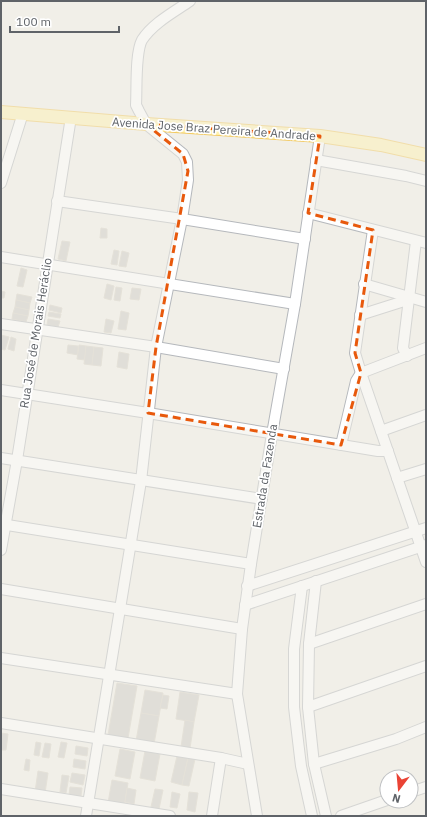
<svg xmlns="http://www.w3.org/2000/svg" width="427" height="817" viewBox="0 0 427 817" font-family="'IBM Plex Sans',sans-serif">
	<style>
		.building { fill: #cccac5; stroke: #d6d1c6 }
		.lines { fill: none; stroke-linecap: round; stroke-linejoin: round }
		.minor-casing { stroke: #b5b8bc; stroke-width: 12 }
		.major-casing { stroke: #f2c960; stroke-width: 14 }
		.minor { stroke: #fff; stroke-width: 10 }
		.major { stroke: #fff2af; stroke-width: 12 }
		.marked { fill: none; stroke: #e8590c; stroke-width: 3; stroke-dasharray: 8 5; stroke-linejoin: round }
		.labels { text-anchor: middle; stroke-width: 3.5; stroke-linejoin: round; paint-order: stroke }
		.street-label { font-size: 12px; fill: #5f6368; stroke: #fff }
	</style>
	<rect width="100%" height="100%" fill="#f1efe8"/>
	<g class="building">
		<path d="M101,228L107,229V238H100Z"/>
		<path d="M62,241L70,242L66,261L58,259Z"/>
		<path d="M114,250L119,251L117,265L111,264Z"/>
		<path d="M122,251L129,253L126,267L119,266Z"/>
		<path d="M21,268L27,270L23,287L17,286Z"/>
		<path d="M107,284L114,286L111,300L104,298Z"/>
		<path d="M116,287L122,288L120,301L114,300Z"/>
		<path d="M132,288L141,289L139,300L130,299Z"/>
		<path d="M1,291L5,292L4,298H1Z"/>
		<path d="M17,294L32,297L30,303L16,300Z"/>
		<path d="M16,300L30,303L29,310L15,307Z"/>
		<path d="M50,305L62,308L61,313L49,310Z"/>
		<path d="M15,307L29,310L28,316L13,313Z"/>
		<path d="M121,311L129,313L126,330L118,329Z"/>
		<path d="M49,312L61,314L60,318L48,316Z"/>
		<path d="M13,313L28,316L26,322L12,319Z"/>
		<path d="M48,319L60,321L58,327L47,325Z"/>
		<path d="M106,319L114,321L111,333L104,332Z"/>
		<path d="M1,335L9,337L5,350L1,349Z"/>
		<path d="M11,337L16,339L14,351L8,349Z"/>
		<path d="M68,345L78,346V355L67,353Z"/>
		<path d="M79,345L86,346L85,360L77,359Z"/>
		<path d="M86,346L94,347L92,365L84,364Z"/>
		<path d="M94,347L103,348L101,366L92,365Z"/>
		<path d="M119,352L129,354L127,369L117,367Z"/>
		<path d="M117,683L137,686L128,738L108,735Z"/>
		<path d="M145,690L163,693L159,716L141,713Z"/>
		<path d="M180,692L199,695L194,722L176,719Z"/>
		<path d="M163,695L169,696L167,709L160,708Z"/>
		<path d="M141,713L159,716L154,744L136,741Z"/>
		<path d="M185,720L194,722L190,748L181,747Z"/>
		<path d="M1,733L8,734L6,750H1Z"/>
		<path d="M36,742L41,743L39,756L34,755Z"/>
		<path d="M61,742L67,743L64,758L58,757Z"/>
		<path d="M45,743L51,744L49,758L42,757Z"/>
		<path d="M76,746L88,748L87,756L75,754Z"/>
		<path d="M120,749L135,752L130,779L115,776Z"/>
		<path d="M145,751L160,754L155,781L140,778Z"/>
		<path d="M177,756L188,758L182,785L171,782Z"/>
		<path d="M188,758L195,759L189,786L182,785Z"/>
		<path d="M26,759L30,760L29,771L24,770Z"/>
		<path d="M74,759L86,761L85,769L73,767Z"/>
		<path d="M38,771L48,773L45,793L35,792Z"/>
		<path d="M72,773L85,775L83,785L70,782Z"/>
		<path d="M62,775L69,776L66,793L60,792Z"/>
		<path d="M112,780L128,783L124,807L108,803Z"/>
		<path d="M70,787L82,788L81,796L69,795Z"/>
		<path d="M127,788L136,790L134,804L125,802Z"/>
		<path d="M155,789L163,790L159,809L151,807Z"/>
		<path d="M172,792L180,794L177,808L170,807Z"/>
		<path d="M189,792L198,793L195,812L187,810Z"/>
	</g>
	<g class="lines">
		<defs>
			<g id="minor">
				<path d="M316,160L406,176L426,181"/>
				<path d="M1,183L23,113"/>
				<path d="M57,201L182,219L305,239"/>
				<path d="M308,213L426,243"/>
				<path d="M373,230L355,353L361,373L426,562"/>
				<path d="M1,257L295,304"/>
				<path d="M364,284L426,302"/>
				<path d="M360,315L401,302L409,296"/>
				<path d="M1,324L156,347L284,369"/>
				<path d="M407,356L403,348L416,241"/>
				<path d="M1,390L148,413L378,451H388"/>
				<path d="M381,431L426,415"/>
				<path d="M341,445L356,381L361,373L426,348"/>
				<path d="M1,458L262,499"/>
				<path d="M397,478L426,469"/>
				<path d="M1,524L251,564"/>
				<path d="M1,550L17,460L71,117"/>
				<path d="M316,581L309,644L308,707L314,764L326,816"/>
				<path d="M247,586L426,528"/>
				<path d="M302,586L294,649V707L301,766L312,816"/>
				<path d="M1,589L242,629"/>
				<path d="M245,605L426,545"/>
				<path d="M309,644L426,604"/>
				<path d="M1,658L237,694"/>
				<path d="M308,707L426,666"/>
				<path d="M1,723L221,758L248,764"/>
				<path d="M314,764L396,739L426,727"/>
				<path d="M1,789L170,816"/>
				<path d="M411,792L426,787"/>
				<path d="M86,816L141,481L156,347L182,219L188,180L187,162L183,154L146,124L139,111L136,105C137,89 135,53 142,40C153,23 174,12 190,1"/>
				<path d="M212,816L221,758"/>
				<path d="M257,816L237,694L242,629L251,564L272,434L295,304L320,136"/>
				<path d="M341,816L387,800"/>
			</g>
			<path id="major" d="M1,112L146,124L320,136L381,145L426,155"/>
		</defs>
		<use href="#minor" class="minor-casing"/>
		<use href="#major" class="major-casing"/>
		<use href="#minor" class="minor"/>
		<use href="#major" class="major"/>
	</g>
	<path d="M0 0H427V817H0ZM146,124L320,136L308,213L373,230L355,353L361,373L341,445L148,413L156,347L188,171L183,154Z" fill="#f1efe8" fill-opacity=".55" fill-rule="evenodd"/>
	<path class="marked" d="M146,124L320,136L308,213L373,230L355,353L361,373L341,445L148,413L156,347L188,171L183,154Z"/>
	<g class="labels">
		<g class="street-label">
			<text transform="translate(214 129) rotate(4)" y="4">Avenida Jose Braz Pereira de Andrade</text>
			<text transform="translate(36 333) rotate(-81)" y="4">Rua José de Morais Heráclio</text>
			<text transform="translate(265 476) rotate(-81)" y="4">Estrada da Fazenda</text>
		</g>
	</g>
	<rect width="427" height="817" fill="none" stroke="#5f6368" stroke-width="4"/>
	<g transform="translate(399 789) rotate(196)"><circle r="19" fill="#ffffff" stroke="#bfc1c3"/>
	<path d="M0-3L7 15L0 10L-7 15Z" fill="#ea4335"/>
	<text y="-6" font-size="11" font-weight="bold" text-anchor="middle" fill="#5f6368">N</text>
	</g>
	<path d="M10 26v6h109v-6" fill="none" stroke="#5f6368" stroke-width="2"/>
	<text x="16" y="26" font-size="12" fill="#5f6368" stroke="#ffffff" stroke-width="3" paint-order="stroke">100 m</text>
</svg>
